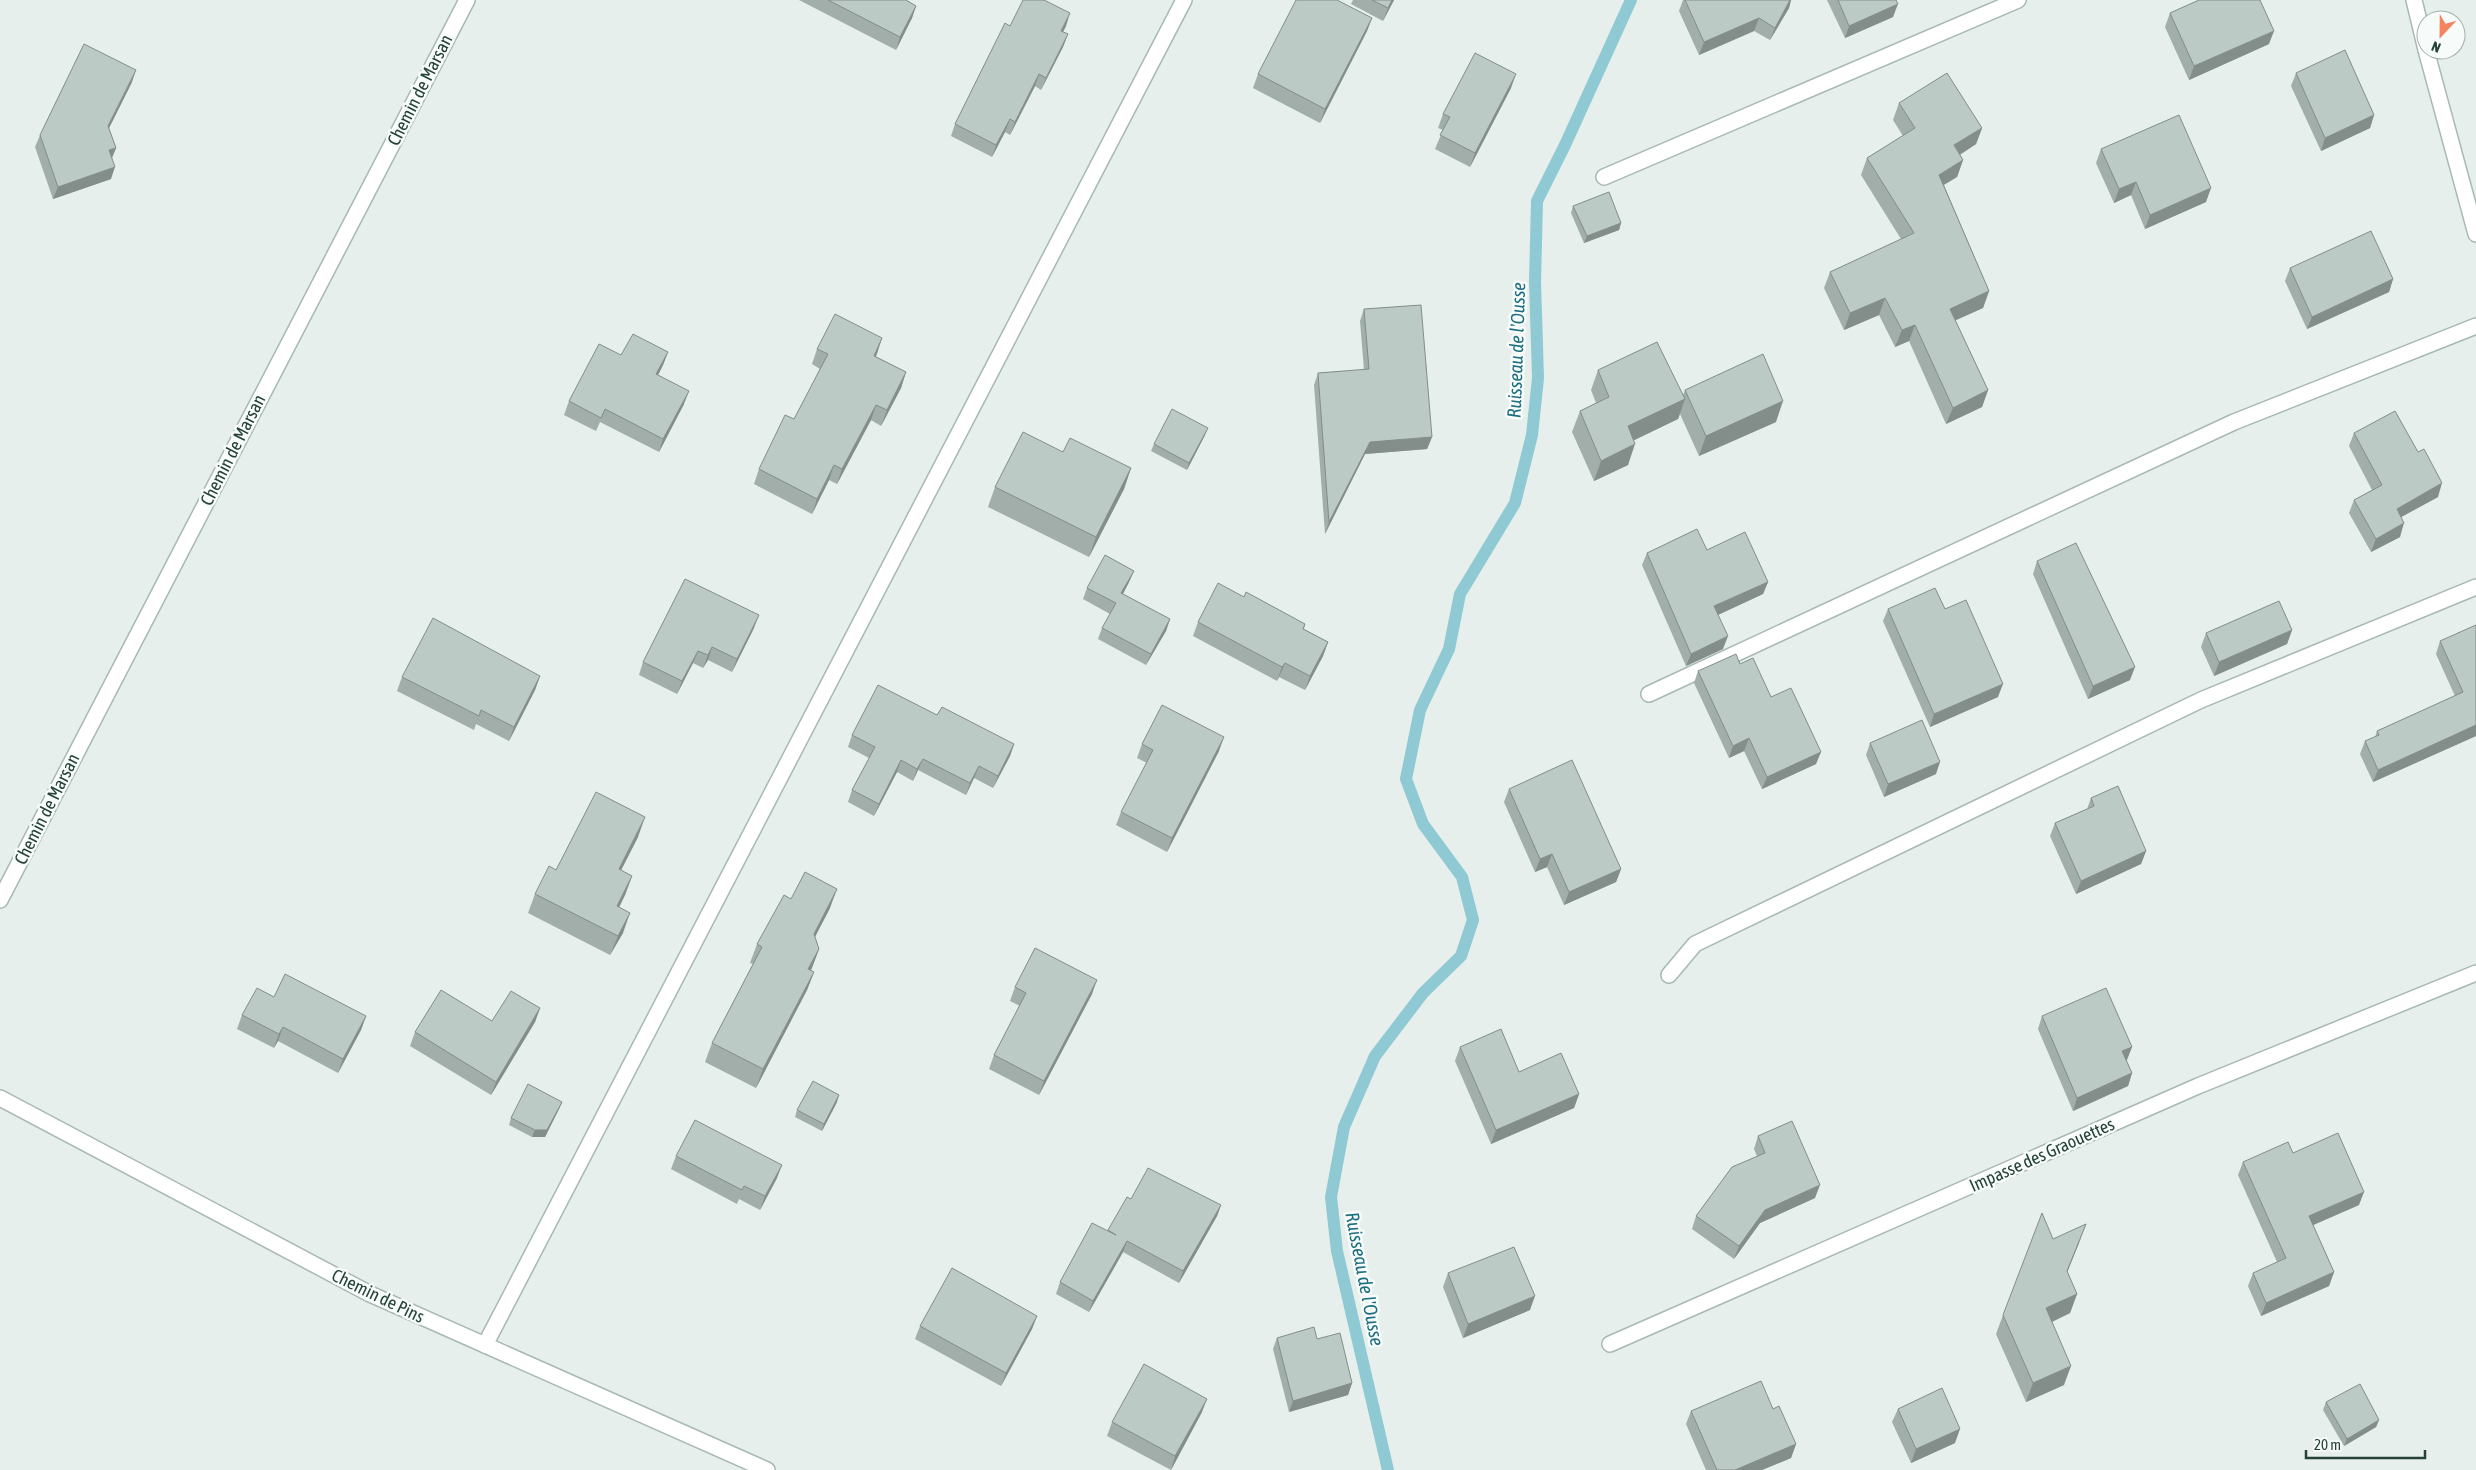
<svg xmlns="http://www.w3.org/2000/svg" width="2476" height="1470" viewBox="0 0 2476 1470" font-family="'Asap Condensed',sans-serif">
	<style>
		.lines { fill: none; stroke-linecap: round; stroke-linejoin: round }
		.stream { stroke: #8ec9d4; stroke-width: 12 }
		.service-casing { stroke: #a8b8b2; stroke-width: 18 }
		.minor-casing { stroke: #a8b8b2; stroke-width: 18 }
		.tertiary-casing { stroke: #a8b8b2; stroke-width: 18 }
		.service { stroke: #fff; stroke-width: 15 }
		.minor { stroke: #fff; stroke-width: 15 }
		.tertiary { stroke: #fff; stroke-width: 15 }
		.wall { fill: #a1aea9 }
		.shaded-wall { fill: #838d89 }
		.building { fill: #bbcac4; stroke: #838d89 }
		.labels { text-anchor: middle; stroke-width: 5; stroke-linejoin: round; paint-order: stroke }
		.street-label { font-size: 18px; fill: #24423a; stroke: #f7fbf9 }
		.water-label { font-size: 19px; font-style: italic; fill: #1c6f80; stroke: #f7fbf9 }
	</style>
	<rect width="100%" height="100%" fill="#e6efeb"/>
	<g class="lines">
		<path class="stream" d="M1388,1470L1337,1251L1331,1197L1344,1127L1375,1056L1423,993L1461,956L1473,920L1462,877L1423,824L1406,779L1420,710L1449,649L1460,594L1515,503L1532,435L1538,378L1535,282L1537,201L1565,145L1631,0"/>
		<defs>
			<path id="service" d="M485,1345L1184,0"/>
			<g id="minor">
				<path d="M2414,0L2426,50"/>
				<path d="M2426,50L2476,234"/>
				<path d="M1604,177L2018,0"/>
				<path d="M1649,694L2234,422L2476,326"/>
				<path d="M0,900L467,0"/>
				<path d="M1669,975L1695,944L2201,700L2476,587"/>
				<path d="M1610,1344L2198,1086L2476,973"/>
			</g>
			<path id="tertiary" d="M0,1098L370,1294L767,1470"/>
		</defs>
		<use href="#service" class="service-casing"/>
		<use href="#minor" class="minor-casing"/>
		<use href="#tertiary" class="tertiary-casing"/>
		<use href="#service" class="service"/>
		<use href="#minor" class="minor"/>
		<use href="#tertiary" class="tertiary"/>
	</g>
	<g class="wall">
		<path d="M799,0H906L916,6L912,18L896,50Z"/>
		<path d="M1353,0H1394L1383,21L1351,4Z"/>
		<path d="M1683,0H1791L1789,8L1770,40L1754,31L1699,55L1679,11Z"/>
		<path d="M1827,0H1896L1893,17L1845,38Z"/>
		<path d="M2170,13L2269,44L2189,80L2165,27Z"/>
		<path d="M1372,18L1367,31L1320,123L1253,88L1258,74Z"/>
		<path d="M1010,26H1066L1063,32L1068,34L1063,47L1041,90L1035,86L1010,135L1005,132L992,157L951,136L955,124Z"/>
		<path d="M2296,73L2374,115L2370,128L2321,151L2291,86Z"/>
		<path d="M132,82L109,128L116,148L112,158L111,179L53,199L35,147L40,135Z"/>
		<path d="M1511,88L1470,167L1435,149L1443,130L1438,128L1443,114Z"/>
		<path d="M1899,103L1982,128L1976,144L1960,155L1963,160L1957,177L1944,185L1989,291L1983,308L1955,320L1988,390L1982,407L1946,424L1909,341L1895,347L1879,315L1844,330L1824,288L1830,272L1901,239L1861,175L1867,158L1903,136L1893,120Z"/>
		<path d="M2101,149L2206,202L2145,229L2131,195L2114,203L2096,163Z"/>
		<path d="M1573,206L1621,223L1619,230L1584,243L1571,213Z"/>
		<path d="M2290,268L2393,279L2389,292L2307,329L2285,281Z"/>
		<path d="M1364,309L1432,437L1427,449L1365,454L1325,534L1314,385L1318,373L1364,370L1360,321Z"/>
		<path d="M882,338L875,356L906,372L901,388L881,426L871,420L837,484L829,480L812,514L754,484L759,469L794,419L820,369L812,364L817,349Z"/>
		<path d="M668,352L663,365L658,375L684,404L659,452L600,422L596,431L564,415L569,401L621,355Z"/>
		<path d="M1598,370L1683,395L1685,390L1776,422L1699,456L1680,414L1678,419L1634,440L1628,465L1594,481L1572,432L1580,411L1596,403L1591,390Z"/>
		<path d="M2354,433L2438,497L2401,517L2400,537L2371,552L2349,513L2354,500L2372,490L2349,446Z"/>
		<path d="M1205,435L1187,470L1151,451L1154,444Z"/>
		<path d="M1063,452L1131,468L1124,489L1089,557L988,507L995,487Z"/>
		<path d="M1707,550L1768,582L1763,594L1718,615L1723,649L1686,666L1642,565L1647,553Z"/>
		<path d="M2037,561L2130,680L2088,699L2033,574Z"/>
		<path d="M1134,571L1129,582L1123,594L1170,619L1166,631L1146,665L1098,639L1102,628L1110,614L1083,599L1087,588Z"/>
		<path d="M1244,597L1305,624L1304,629L1328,642L1323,656L1305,690L1279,677L1277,681L1193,636L1198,622Z"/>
		<path d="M1888,609H1945L1998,697L1930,727L1883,621Z"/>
		<path d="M2476,625V736L2373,782L2360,754L2365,741L2375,737L2377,731L2455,696L2436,654L2440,641Z"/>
		<path d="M754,628L732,672L708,660L703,668L693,663L677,694L639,675L643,662Z"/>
		<path d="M2292,630L2287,644L2214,676L2201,647L2206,633Z"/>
		<path d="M1740,664L1771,697L1816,764L1762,789L1744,751L1729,758L1694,683L1698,671Z"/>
		<path d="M540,676L535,690L509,741L476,724L474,730L397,691L402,677Z"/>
		<path d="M937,715L1014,744L1010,756L993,788L974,778L966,795L918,770L913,781L897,772L874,816L848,802L852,790L869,758L848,747L852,735Z"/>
		<path d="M1870,743L1936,774L1884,797L1866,755Z"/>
		<path d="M1142,744L1219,751L1167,852L1116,825L1121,812L1147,763L1137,758Z"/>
		<path d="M1509,789L1621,869L1616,882L1564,905L1547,867L1535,872L1504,802Z"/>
		<path d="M2091,798L2146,851L2141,864L2076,894L2050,836L2055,823L2087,809Z"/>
		<path d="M638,837L621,870L632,876L625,895L619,907L623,933L610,955L528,913L535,894L556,870Z"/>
		<path d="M791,899L830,908L815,937L819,949L811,970L814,972L807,990L756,1088L705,1062L712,1043L753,964L750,963L757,944Z"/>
		<path d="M1015,987L1092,994L1039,1095L989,1069L994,1055L1020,1006L1010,1001Z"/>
		<path d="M274,997L366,1016L361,1030L338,1073L278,1041L274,1048L237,1029L242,1015Z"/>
		<path d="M540,1008L535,1022L491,1095L410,1046L415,1032L492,1021Z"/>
		<path d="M2042,1016L2132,1047L2126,1060L2132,1073L2128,1086L2073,1111L2038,1029Z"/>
		<path d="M1460,1047L1519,1072L1579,1094L1574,1108L1491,1144L1455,1061Z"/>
		<path d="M562,1102L559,1109L545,1137H532L509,1125L511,1118Z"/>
		<path d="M837,1102L822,1131L795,1117L797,1110Z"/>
		<path d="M1758,1136L1815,1198L1760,1223L1734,1259L1692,1229L1696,1216L1757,1156L1754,1149Z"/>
		<path d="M2293,1153L2359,1205L2313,1225L2334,1272L2329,1286L2261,1316L2248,1286L2253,1273L2277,1262L2238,1175L2243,1162Z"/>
		<path d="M676,1156L777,1178L760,1210L739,1199L737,1204L671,1169Z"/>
		<path d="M1131,1199L1221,1205L1217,1216L1179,1283L1123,1252L1089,1312L1056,1294L1060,1282L1108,1231Z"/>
		<path d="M2053,1239L2079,1243L2067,1272L2077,1294L2070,1313L2052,1322L2064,1385L2026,1402L1996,1334L2003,1315Z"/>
		<path d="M1448,1273L1530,1310L1463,1338L1443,1287Z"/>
		<path d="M1037,1316L1032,1329L1001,1386L915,1339L920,1326Z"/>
		<path d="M1277,1338L1317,1339L1352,1383L1348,1395L1289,1412L1273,1349Z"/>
		<path d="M2326,1402L2379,1420L2376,1427L2344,1446L2323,1410Z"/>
		<path d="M1773,1409L1796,1444L1791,1458L1762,1470H1706L1686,1424L1691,1411Z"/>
		<path d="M1898,1409L1955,1443L1911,1463L1892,1422Z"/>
		<path d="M1202,1412L1171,1470L1107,1436L1112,1422Z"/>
	</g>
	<g class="shaded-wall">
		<path d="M1392,0H1394L1383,21L1388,8Z"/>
		<path d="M1790,0H1791L1789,8L1770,40L1775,28Z"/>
		<path d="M1898,4L1893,17L1845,38L1849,26Z"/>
		<path d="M916,6L912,18L896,50L900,37Z"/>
		<path d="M1070,13L1066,26L1057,43L1061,31Z"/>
		<path d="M1372,18L1367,31L1320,123L1325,109Z"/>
		<path d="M1759,18L1754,31L1699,55L1704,42Z"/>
		<path d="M2274,31L2269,44L2189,80L2194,66Z"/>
		<path d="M1068,34L1063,47L1041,90L1046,78Z"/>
		<path d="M136,70L132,82L104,138L108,126Z"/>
		<path d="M1039,74L1035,86L1010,135L1015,122Z"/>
		<path d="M1516,74L1511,88L1470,167L1475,153Z"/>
		<path d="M2374,115L2370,128L2321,151L2325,138Z"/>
		<path d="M1010,119L1005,132L992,157L996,145Z"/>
		<path d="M1982,128L1976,144L1948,162L1954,145Z"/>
		<path d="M116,148L111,160L109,150Z"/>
		<path d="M1963,160L1957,177L1933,191L1939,175Z"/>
		<path d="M115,167L111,179L53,199L58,187Z"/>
		<path d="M2136,182L2131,195L2114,203L2119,189Z"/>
		<path d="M2211,188L2206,202L2145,229L2150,215Z"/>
		<path d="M1621,223L1619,230L1584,243L1587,236Z"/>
		<path d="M2393,279L2389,292L2307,329L2312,317Z"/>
		<path d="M1989,291L1983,308L1943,326L1950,309Z"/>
		<path d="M1885,298L1879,315L1844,330L1850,313Z"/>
		<path d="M1915,325L1909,341L1895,347L1902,330Z"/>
		<path d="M882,338L877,354L868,371L874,356Z"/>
		<path d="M668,352L663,365L652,387L656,374Z"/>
		<path d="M906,372L901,388L881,426L887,410Z"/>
		<path d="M1988,390L1982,407L1946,424L1953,408Z"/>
		<path d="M689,391L684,404L659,452L663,439Z"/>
		<path d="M1685,399L1678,419L1620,447L1628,426Z"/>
		<path d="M1783,401L1776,422L1699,456L1706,436Z"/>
		<path d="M876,405L871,420L837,484L842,469Z"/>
		<path d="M1208,428L1205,435L1187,470L1189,463Z"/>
		<path d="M1432,437L1427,449L1365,454L1325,534L1329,522L1370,442Z"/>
		<path d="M1635,444L1628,465L1594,481L1601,461Z"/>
		<path d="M834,465L829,480L812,514L817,499Z"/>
		<path d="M1131,468L1124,489L1089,557L1096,537Z"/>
		<path d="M2442,483L2438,497L2392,522L2397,509Z"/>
		<path d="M2404,523L2400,537L2371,552L2376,539Z"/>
		<path d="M1134,571L1129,582L1117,605L1121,593Z"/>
		<path d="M1768,582L1763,594L1709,619L1714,606Z"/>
		<path d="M759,615L754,628L732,672L737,659Z"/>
		<path d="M1170,619L1166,631L1146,665L1151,654Z"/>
		<path d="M2292,630L2287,644L2214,676L2219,662Z"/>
		<path d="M1728,636L1723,649L1686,666L1691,654Z"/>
		<path d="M1328,642L1323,656L1305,690L1310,676Z"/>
		<path d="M712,647L708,660L703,668L708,655Z"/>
		<path d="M698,651L693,663L677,694L682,681Z"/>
		<path d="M1285,663L1279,677L1277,681L1282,667Z"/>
		<path d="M2135,667L2130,680L2088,699L2093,686Z"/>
		<path d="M540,676L535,690L509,741L514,727Z"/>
		<path d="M2003,684L1998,697L1930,727L1934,714Z"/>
		<path d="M2476,725V736L2373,782L2378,770Z"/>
		<path d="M1224,737L1219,751L1167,852L1172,838Z"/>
		<path d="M1749,738L1744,751L1729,758L1733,746Z"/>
		<path d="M1014,744L1010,756L993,788L998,776Z"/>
		<path d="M1821,752L1816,764L1762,789L1767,777Z"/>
		<path d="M923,759L913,781L917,769Z"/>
		<path d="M901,760L897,772L874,816L879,804Z"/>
		<path d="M1940,762L1936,774L1884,797L1888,784Z"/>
		<path d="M979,766L974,778L966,795L970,783Z"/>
		<path d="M645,817L638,837L612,888L619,869Z"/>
		<path d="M2146,851L2141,864L2076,894L2081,881Z"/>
		<path d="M1552,854L1547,867L1535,872L1540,859Z"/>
		<path d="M1621,869L1616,882L1564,905L1569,892Z"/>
		<path d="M632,876L625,895L610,926L617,906Z"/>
		<path d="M837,889L830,908L807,952L814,934Z"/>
		<path d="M630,913L623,933L610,955L618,936Z"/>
		<path d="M819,949L812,968L801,988L808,969Z"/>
		<path d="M814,972L807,990L756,1088L763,1069Z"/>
		<path d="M1097,980L1092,994L1039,1095L1044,1081Z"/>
		<path d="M540,1008L535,1022L491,1095L496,1082Z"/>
		<path d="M366,1016L361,1030L338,1073L343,1059Z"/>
		<path d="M283,1027L278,1041L274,1048L279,1034Z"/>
		<path d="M2132,1047L2127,1060L2117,1064L2122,1051Z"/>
		<path d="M2132,1073L2128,1086L2073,1111L2077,1098Z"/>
		<path d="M1579,1094L1574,1108L1491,1144L1496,1130Z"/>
		<path d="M839,1095L837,1102L822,1131L824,1124Z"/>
		<path d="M562,1102L559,1109L545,1137H532L535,1130Z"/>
		<path d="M782,1165L777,1178L760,1210L765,1196Z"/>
		<path d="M1820,1185L1815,1198L1760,1223L1734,1259L1739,1246L1765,1210Z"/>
		<path d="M2364,1192L2359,1205L2304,1229L2309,1216Z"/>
		<path d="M1221,1205L1217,1216L1179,1283L1183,1271Z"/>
		<path d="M2086,1224L2079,1243L2060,1290L2067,1271Z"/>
		<path d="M1127,1241L1123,1252L1089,1312L1093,1301Z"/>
		<path d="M2334,1272L2329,1286L2261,1316L2266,1303Z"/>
		<path d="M2077,1294L2070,1313L2039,1328L2046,1308Z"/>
		<path d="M1535,1296L1530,1310L1463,1338L1468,1324Z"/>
		<path d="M1037,1316L1032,1329L1001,1386L1006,1373Z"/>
		<path d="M2071,1366L2064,1385L2026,1402L2033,1383Z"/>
		<path d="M1352,1383L1348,1395L1289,1412L1293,1401Z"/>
		<path d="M1207,1399L1202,1412L1171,1470L1175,1456Z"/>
		<path d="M2379,1420L2376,1427L2344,1446L2347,1439Z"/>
		<path d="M1960,1429L1955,1443L1911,1463L1916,1449Z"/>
		<path d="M1796,1444L1791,1458L1762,1470H1735Z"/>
	</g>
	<g class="building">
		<path d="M828,0H906L916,6L900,37Z"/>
		<path d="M1023,0H1044L1070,13L1061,31L1068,34L1046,78L1039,74L1015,122L1010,119L996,145L955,124L1005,23L1010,26Z"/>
		<path d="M1296,0H1337L1372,18L1325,109L1258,74Z"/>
		<path d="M1372,0H1392L1388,8Z"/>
		<path d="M1685,0H1790L1775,28L1759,18L1704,42Z"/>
		<path d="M1838,0H1896L1898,4L1849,26Z"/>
		<path d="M2199,0H2260L2274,31L2194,66L2170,13Z"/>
		<path d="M84,44L136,70L108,126L116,148L109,150L115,167L58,187L40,135Z"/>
		<path d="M2345,50L2374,115L2325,138L2296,73Z"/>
		<path d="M1475,53L1516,74L1475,153L1440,135L1450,117L1443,114Z"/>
		<path d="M1947,73L1982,128L1954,145L1963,160L1939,175L1989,291L1950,309L1988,390L1953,408L1915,325L1902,330L1885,298L1850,313L1830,272L1914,233L1867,158L1915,128L1899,103Z"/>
		<path d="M2179,115L2211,188L2150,215L2136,182L2119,189L2101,149Z"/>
		<path d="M1609,192L1621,223L1587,236L1573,206Z"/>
		<path d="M2371,231L2393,279L2312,317L2290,268Z"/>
		<path d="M1421,305L1432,437L1370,442L1329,522L1318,373L1369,369L1364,309Z"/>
		<path d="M835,314L882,338L874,356L906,372L887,410L876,405L842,469L834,465L817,499L759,469L785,415L794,419L828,354L817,349Z"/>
		<path d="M633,334L668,352L656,374L689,391L663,439L605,409L601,418L569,401L599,344L621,355Z"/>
		<path d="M1657,342L1685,399L1628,426L1635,444L1601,461L1580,411L1609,397L1598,370Z"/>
		<path d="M1763,354L1783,401L1706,436L1685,390Z"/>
		<path d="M1172,409L1208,428L1189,463L1154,444Z"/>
		<path d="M2395,411L2418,452L2424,449L2442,483L2397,509L2404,523L2376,539L2354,500L2382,485L2354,433Z"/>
		<path d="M1023,432L1063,452L1070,438L1131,468L1096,537L995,487Z"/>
		<path d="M1697,529L1707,550L1745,532L1768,582L1714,606L1728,636L1691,654L1647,553Z"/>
		<path d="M2076,543L2135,667L2093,686L2037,561Z"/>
		<path d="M1105,555L1134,571L1121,593L1170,619L1151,654L1102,628L1116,603L1087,588Z"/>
		<path d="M685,579L759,615L737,659L712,647L708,655L698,651L682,681L643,662Z"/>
		<path d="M1218,583L1244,597L1246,592L1305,624L1303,629L1328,642L1310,676L1285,663L1282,667L1198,622Z"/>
		<path d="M1935,588L1945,609L1966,600L2003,684L1934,714L1888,609Z"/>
		<path d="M2279,601L2292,630L2219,662L2206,633Z"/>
		<path d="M433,618L540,676L514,727L481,710L479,716L402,677Z"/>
		<path d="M2476,625V725L2378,770L2365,741L2379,735L2377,731L2463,692L2440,641Z"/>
		<path d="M1736,654L1740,664L1753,658L1771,697L1791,688L1821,752L1767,777L1749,738L1733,746L1698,671Z"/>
		<path d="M878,685L937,715L942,707L1014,744L998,776L979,766L970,783L923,759L917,769L901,760L879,804L852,790L875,747L852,735Z"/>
		<path d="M1162,705L1224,737L1172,838L1121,812L1153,750L1142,744Z"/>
		<path d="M1922,720L1940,762L1888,784L1870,743Z"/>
		<path d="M1572,760L1621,869L1569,892L1552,854L1540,859L1509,789Z"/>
		<path d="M2118,786L2146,851L2081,881L2055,823L2094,806L2091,798Z"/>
		<path d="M596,792L645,817L619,869L632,876L617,906L630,913L618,936L535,894L549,866L556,870Z"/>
		<path d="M805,872L837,889L814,934L819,949L808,969L814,972L763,1069L712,1043L762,947L757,944L784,895L791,899Z"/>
		<path d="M1035,948L1097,980L1044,1081L994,1055L1026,993L1015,987Z"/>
		<path d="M285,974L366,1016L343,1059L283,1027L279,1034L242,1015L257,988L274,997Z"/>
		<path d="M2106,988L2132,1047L2122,1051L2132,1073L2077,1098L2042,1016Z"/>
		<path d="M441,990L492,1021L511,991L540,1008L496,1082L415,1032Z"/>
		<path d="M1501,1029L1519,1072L1561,1053L1579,1094L1496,1130L1460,1047Z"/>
		<path d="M813,1081L839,1095L824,1124L797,1110Z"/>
		<path d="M528,1084L562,1102L547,1130H535L511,1118Z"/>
		<path d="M695,1120L782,1165L765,1196L744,1186L742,1190L676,1156Z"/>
		<path d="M1792,1121L1820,1185L1765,1210L1739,1246L1696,1216L1732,1167L1765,1153L1758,1136Z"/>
		<path d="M2338,1133L2364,1192L2309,1216L2334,1272L2266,1303L2253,1273L2286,1258L2243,1162L2288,1142L2293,1153Z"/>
		<path d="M1148,1168L1221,1205L1183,1271L1127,1241L1093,1301L1060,1282L1092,1223L1116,1235L1108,1230L1127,1197L1131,1199Z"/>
		<path d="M2042,1213L2053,1239L2086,1224L2067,1271L2077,1294L2046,1308L2071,1366L2033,1383L2003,1315Z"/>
		<path d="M1514,1247L1535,1296L1468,1324L1448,1273Z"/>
		<path d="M952,1268L1037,1316L1006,1373L920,1326Z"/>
		<path d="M1314,1327L1317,1339L1340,1333L1352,1383L1293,1401L1277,1338Z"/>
		<path d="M1144,1364L1207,1399L1175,1456L1112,1422Z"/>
		<path d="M1761,1381L1773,1409L1779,1406L1796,1444L1735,1470H1717L1691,1411Z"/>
		<path d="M2360,1384L2379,1420L2347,1439L2326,1402Z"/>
		<path d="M1942,1388L1960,1429L1916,1449L1898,1409Z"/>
	</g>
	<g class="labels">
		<g class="street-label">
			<text transform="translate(420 90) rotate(-63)" y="6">Chemin de Marsan</text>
			<text transform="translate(233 450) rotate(-63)" y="6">Chemin de Marsan</text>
			<text transform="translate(47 809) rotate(-63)" y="6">Chemin de Marsan</text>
			<text transform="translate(2042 1155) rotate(-24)" y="6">Impasse des Graouettes</text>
			<text transform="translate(378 1296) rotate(26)" y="6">Chemin de Pins</text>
		</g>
		<g class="water-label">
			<text transform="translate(1516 350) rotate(-88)" y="7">Ruisseau de l'Ousse</text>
			<text transform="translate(1365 1279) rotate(79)" y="7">Ruisseau de l'Ousse</text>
		</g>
	</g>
	<g transform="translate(2441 35) rotate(202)"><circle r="24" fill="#f7fbf9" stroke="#a3b1ad"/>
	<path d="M0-4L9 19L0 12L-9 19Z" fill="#f4845f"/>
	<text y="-8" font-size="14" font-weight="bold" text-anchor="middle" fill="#24423a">N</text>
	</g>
	<path d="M2306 1450v8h119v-8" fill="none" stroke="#24423a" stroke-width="2.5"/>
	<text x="2314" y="1450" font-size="15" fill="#24423a" stroke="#f7fbf9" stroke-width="4" paint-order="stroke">20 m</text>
</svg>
